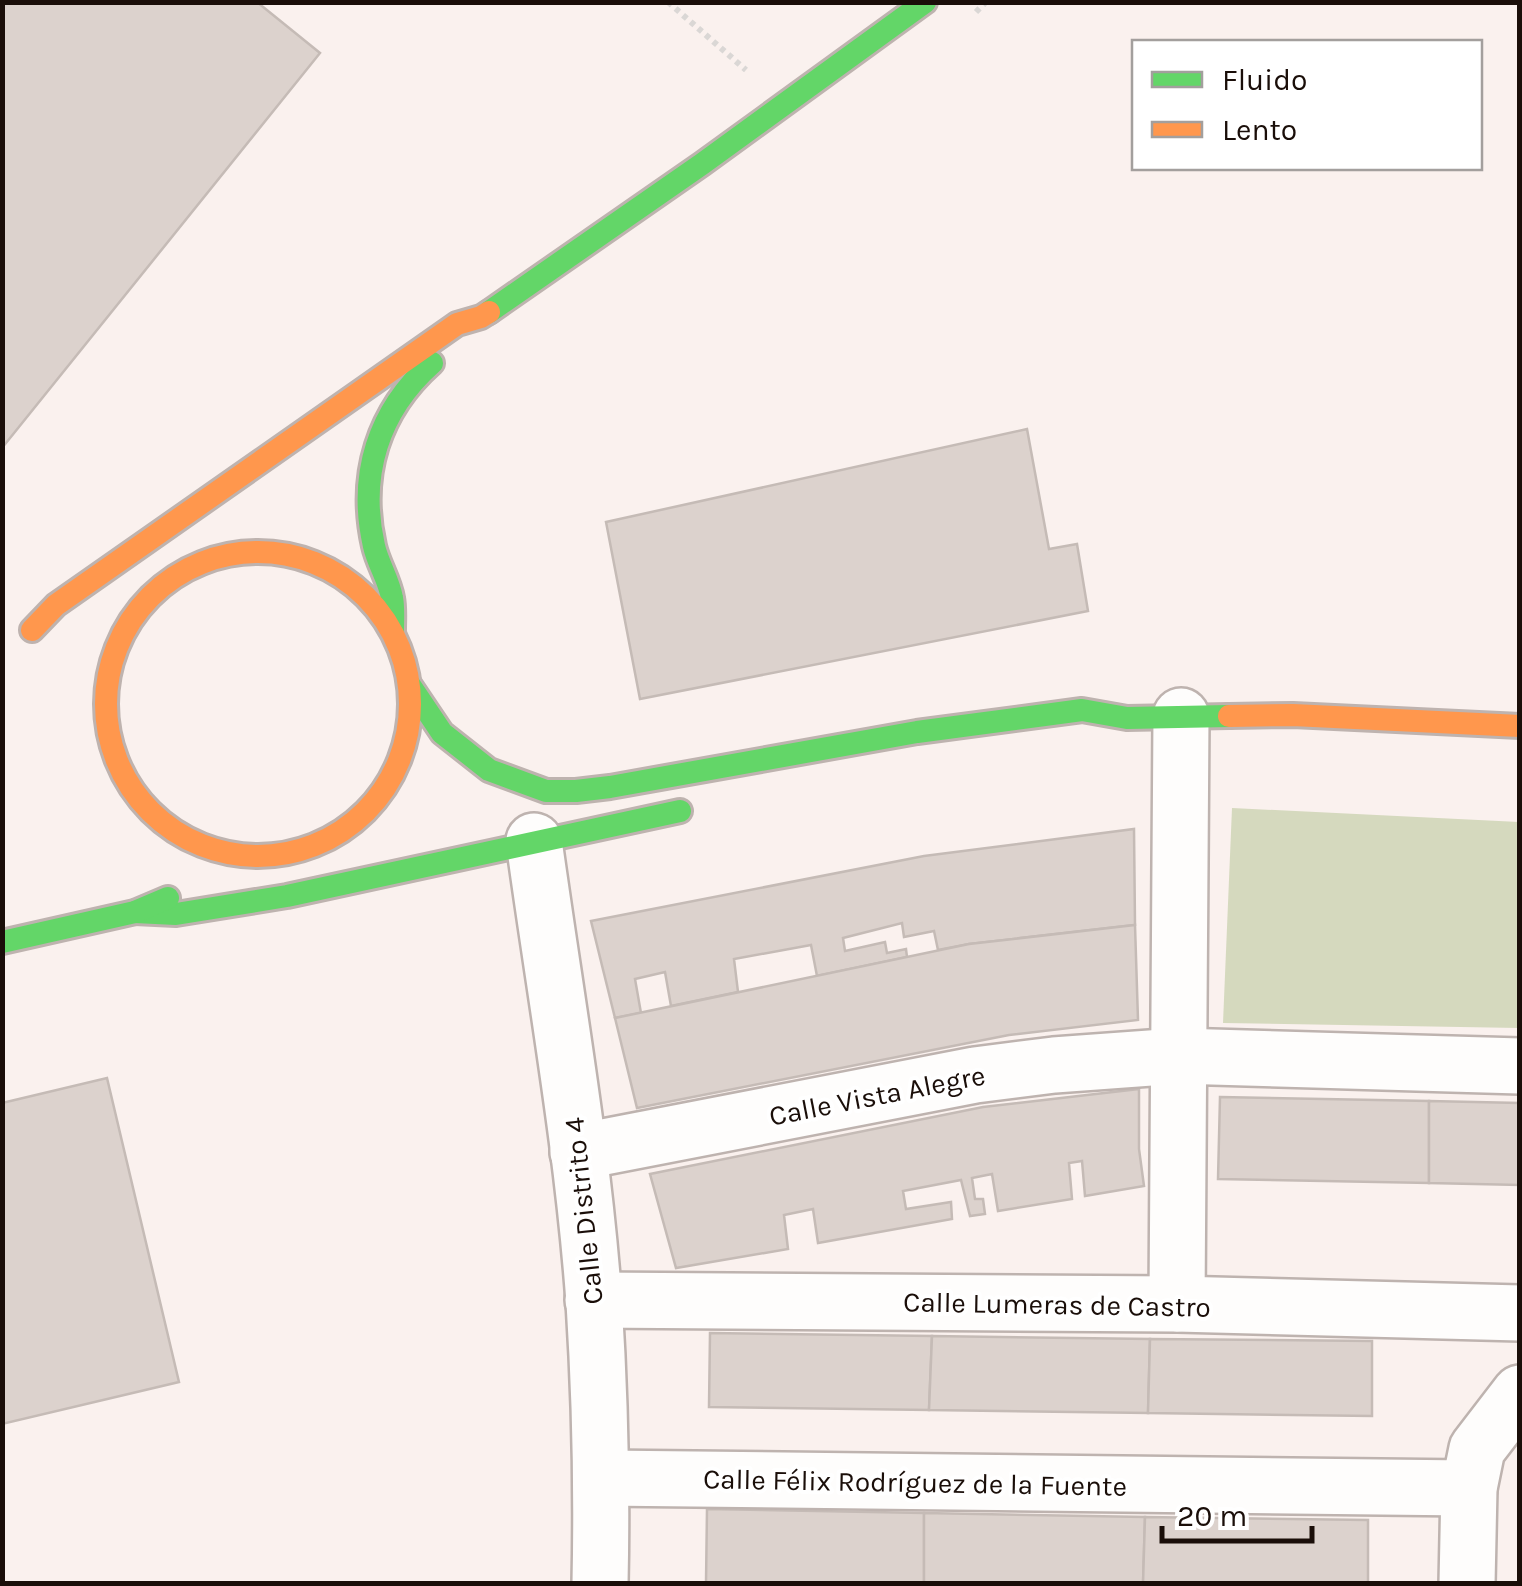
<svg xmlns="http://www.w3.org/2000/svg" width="1522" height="1586" viewBox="0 0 1522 1586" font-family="Karla,sans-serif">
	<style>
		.green { fill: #d5d9be }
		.building { fill: #dcd2cd; stroke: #c5bbb6; stroke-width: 2.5 }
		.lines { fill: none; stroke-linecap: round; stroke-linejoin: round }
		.street-casing { stroke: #beb3af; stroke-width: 60 }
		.fast-casing { stroke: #beb3af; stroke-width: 28 }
		.slow-casing { stroke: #beb3af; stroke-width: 28 }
		.path { stroke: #dad7d5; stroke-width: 6; stroke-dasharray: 5 5; stroke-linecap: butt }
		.street { stroke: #fefdfc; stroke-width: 55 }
		.fast { stroke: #63d668; stroke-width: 22 }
		.slow { stroke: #ff974d; stroke-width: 22 }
		.labels { text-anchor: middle; stroke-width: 8; stroke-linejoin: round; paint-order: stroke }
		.street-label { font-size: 28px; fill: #1a0e09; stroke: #fff }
	</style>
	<rect width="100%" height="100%" fill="#faf1ee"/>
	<path class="green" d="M1232,808L1519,822V1028L1223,1023Z"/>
	<g class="building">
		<path d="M2,2H257L320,53L2,448Z"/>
		<path d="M1027,429L1049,549L1077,544L1088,611L640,699L606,522Z"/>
		<path d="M1134,829L1135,925L969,944L938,950L934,931L904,937L902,923L843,938L845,951L885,942L887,953L906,949L907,957L817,976L811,945L734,959L738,992L671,1006L665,972L635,979L641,1013L615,1018L591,921L924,856Z"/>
		<path d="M1135,925L1138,1020L1009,1035L637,1108L615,1018L969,944Z"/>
		<path d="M107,1078L179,1382L2,1424V1103Z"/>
		<path d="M1139,1089V1149L1144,1186L1085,1196L1082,1161L1069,1163L1072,1199L998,1211L992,1174L972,1178L975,1199H983L985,1214L970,1216L961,1180L903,1191L906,1209L951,1202L952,1219L818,1243L813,1209L784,1215L788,1249L676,1268L650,1174L983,1107Z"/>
		<path d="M1220,1097L1429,1101V1183L1218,1179Z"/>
		<path d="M1429,1101L1520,1103V1185L1429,1183Z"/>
		<path d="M710,1333L932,1336L929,1410L709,1407Z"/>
		<path d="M932,1336L1150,1339L1148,1413L929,1410Z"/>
		<path d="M1150,1339L1372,1341V1416L1148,1413Z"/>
		<path d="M707,1509L924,1513V1584L706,1583Z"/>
		<path d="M924,1513L1145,1517L1143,1584H924Z"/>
		<path d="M1145,1517L1368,1520V1584H1143Z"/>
	</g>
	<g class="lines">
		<defs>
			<g id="street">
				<path d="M534,841C555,994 583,1148 594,1302C600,1396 602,1490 600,1584"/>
				<path d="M578,1152L975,1075L1054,1065L1178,1056L1520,1066"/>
				<path d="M593,1300L1177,1304L1520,1313"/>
				<path d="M1177,1304L1181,716"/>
				<path d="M602,1478L1469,1488"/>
				<path d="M1467,1584L1469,1488L1477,1449L1520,1393"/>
			</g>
			<g id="fast">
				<path d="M489,312L702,164L925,2"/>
				<path d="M393,629C393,619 394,608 392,598C389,580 378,564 374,546C358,475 378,411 432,363"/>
				<path d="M409,684L442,733L489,770L546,791H576L610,787L917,732L1082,710L1127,718L1229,716"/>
				<path d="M135,912L176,914L287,896L680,811"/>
				<path d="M2,942L135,912L168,898"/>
			</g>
			<g id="slow">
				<circle cx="258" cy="704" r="152"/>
				<path d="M32,630L56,605L457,324L481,317L489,312"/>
				<path d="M1229,716L1293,715L1520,726"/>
			</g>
		</defs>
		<use href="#street" class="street-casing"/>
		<use href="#fast" class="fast-casing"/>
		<use href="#slow" class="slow-casing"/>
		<g class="path">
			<path d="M668,2L746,70"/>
			<path d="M976,12L986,2"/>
		</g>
		<use href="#street" class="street"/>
		<use href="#fast" class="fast"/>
		<use href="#slow" class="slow"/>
	</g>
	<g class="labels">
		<g class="street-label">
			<text transform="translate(877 1095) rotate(-11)" y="10">Calle Vista Alegre</text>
			<text transform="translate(583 1211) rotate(-96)" y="10">Calle Distrito 4</text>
			<text transform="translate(1057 1304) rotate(1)" y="10">Calle Lumeras de Castro</text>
			<text transform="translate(915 1482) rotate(1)" y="10">Calle Félix Rodríguez de la Fuente</text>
		</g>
	</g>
	<rect width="1522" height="1586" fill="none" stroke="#1a0e09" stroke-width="10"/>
	<rect x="1132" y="40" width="350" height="130" fill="#ffffff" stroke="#a39f9d" stroke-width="2.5"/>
	<rect x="1152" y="72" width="50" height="15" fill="#63d668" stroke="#a39f9d" stroke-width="2.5"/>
	<text x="1222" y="90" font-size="30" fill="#1a0e09">Fluido</text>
	<rect x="1152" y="122" width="50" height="15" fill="#ff974d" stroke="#a39f9d" stroke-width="2.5"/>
	<text x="1222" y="140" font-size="30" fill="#1a0e09">Lento</text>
	<path d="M1162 1526v15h150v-15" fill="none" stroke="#1a0e09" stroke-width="5"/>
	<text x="1177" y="1526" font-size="30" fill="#1a0e09" stroke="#ffffff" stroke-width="8" paint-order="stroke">20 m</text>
</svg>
